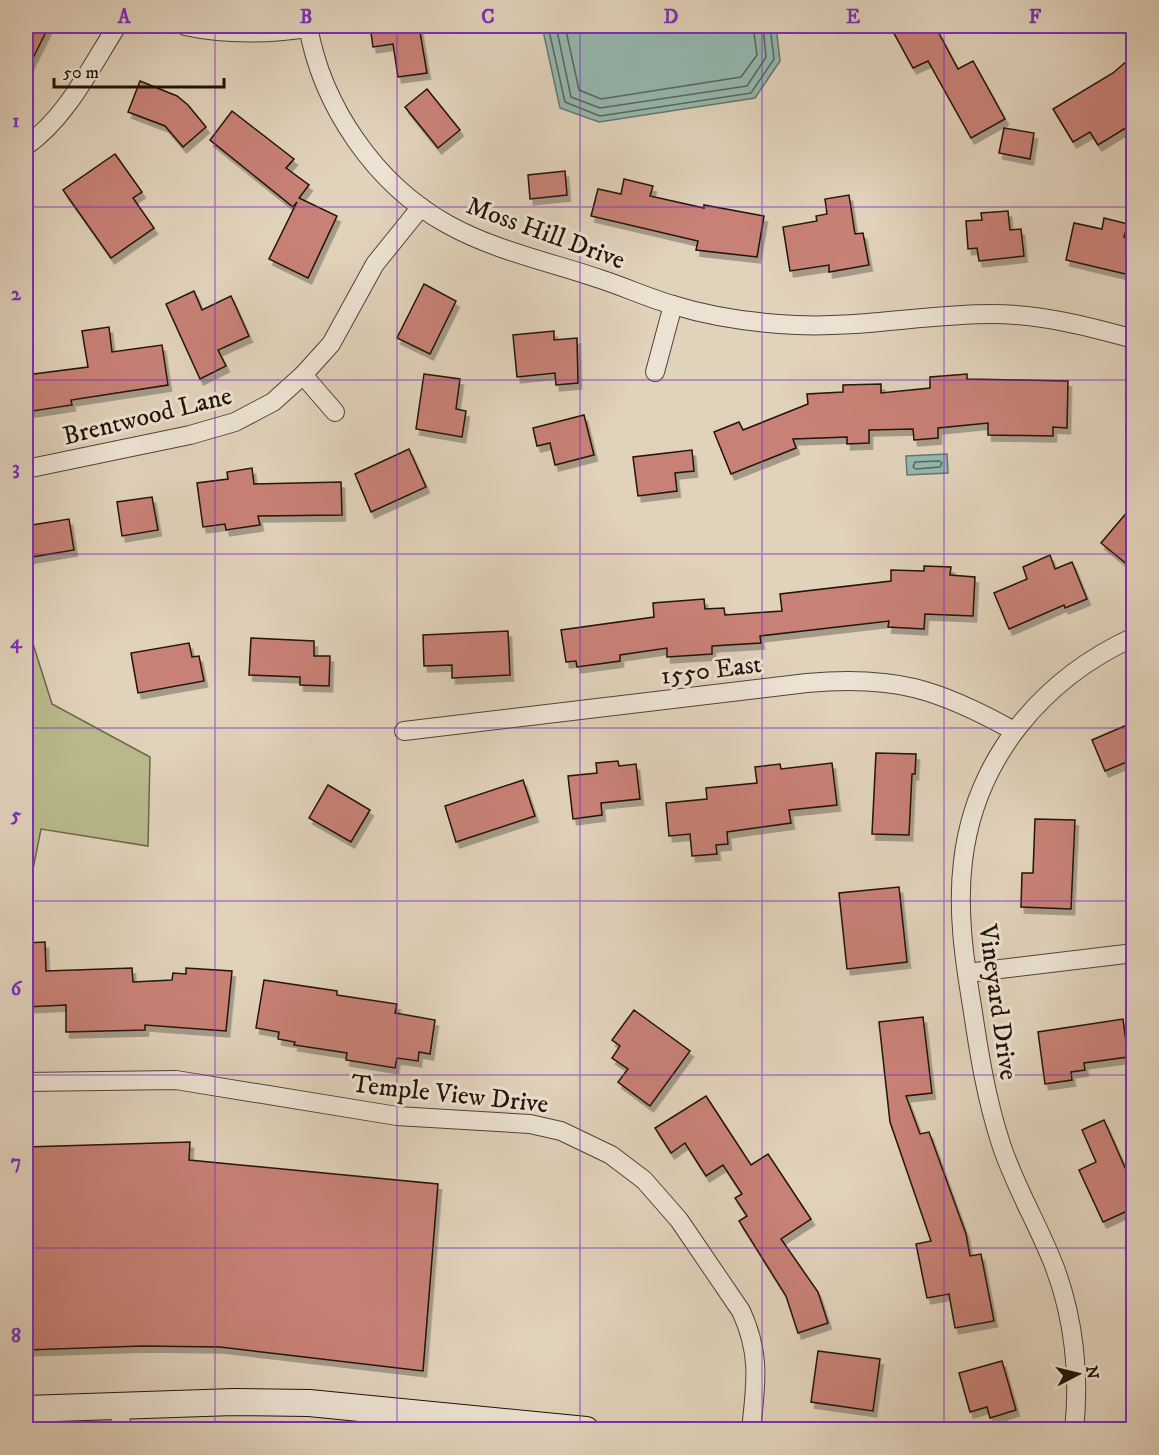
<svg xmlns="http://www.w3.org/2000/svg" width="1159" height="1455" viewBox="0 0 1159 1455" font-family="'IM FELL DW Pica',serif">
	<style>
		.green { fill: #b9ba8c; stroke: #6d664a; stroke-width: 1.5 }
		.water { fill: #94b8af; stroke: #66766c; stroke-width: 1.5 }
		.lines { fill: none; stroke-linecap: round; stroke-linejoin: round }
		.shore { stroke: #5a655c; stroke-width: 1.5 }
		.building { fill: #c88176; stroke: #211208; stroke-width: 1.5; filter: url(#shadow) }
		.street-casing { stroke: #514235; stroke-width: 20 }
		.secondary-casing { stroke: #211208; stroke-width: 28 }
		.street { stroke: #ece2d3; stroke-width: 18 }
		.secondary { stroke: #ece2d3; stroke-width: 26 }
		.grid { fill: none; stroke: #7b2cbf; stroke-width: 1.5; stroke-opacity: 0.55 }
		.labels { text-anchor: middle; stroke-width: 6; stroke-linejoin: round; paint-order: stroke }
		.street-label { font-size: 26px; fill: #211208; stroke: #ece2d3 }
		.neatline { fill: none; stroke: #7b2cbf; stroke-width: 2 }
		.grid-label { font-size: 20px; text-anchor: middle; font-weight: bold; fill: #7b2cbf }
	</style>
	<defs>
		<filter id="shadow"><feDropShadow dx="3.5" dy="6" stdDeviation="0" flood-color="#0004"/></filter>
	</defs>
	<rect width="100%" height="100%" fill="#e1d2bb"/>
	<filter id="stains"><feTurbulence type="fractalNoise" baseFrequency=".00333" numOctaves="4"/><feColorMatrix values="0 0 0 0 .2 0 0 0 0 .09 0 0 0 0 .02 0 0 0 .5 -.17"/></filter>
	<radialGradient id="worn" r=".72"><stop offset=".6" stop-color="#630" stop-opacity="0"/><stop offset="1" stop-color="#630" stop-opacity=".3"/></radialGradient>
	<path class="green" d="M28,628L52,704L150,757L148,846L41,829L26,904V629Z"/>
	<g class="water">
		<path d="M542,26H776L780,61L755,98L599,122L560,108Z"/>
		<path d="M947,454L948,473L907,475L906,456Z"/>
	</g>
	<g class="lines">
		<g class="shore">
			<path d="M548,26L565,102L600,116L751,93L774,59L770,26"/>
			<path d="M556,26L571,97L600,108L747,86L766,57L763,26"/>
			<path d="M565,26L579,90L601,99L741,77L757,55L753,26"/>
			<path d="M939,461L942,463L940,467L916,469L913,467L915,462Z"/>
		</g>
	</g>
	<g class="building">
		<path d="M26,26H49L26,72Z"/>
		<path d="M370,26H419L427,73L398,77L393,44L373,47Z"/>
		<path d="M890,26H935L958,69L973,61L1005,119L971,138L928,61L913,68Z"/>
		<path d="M1134,55V123L1098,145L1090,132L1073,142L1053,109L1113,73Z"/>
		<path d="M140,81L177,96L188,105L206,127L183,147L165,126L128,112Z"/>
		<path d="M427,89L460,130L438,148L405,107Z"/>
		<path d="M232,111L294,159L286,168L309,185L299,198L337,216L308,278L269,259L297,202L293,207L210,140Z"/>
		<path d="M1004,128L1034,133L1030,159L999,153Z"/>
		<path d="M115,154L142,192L133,198L154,228L111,258L63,190Z"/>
		<path d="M565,171L567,195L530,199L528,175Z"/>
		<path d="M624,179L653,186L650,196L704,208V205L764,216L757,257L696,250L698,241L591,216L598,189L621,194Z"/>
		<path d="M849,195L855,234L863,233L869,265L829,272V265L790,271L783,227L817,221L816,216L827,214L825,199Z"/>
		<path d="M1008,211L1010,230L1021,229L1024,256L979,261L977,248L968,249L966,221L982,220L981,213Z"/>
		<path d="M1104,218L1128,224L1124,237L1134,239V276L1066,260L1074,223L1102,229Z"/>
		<path d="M424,284L456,301L430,354L397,338Z"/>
		<path d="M194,291L202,310L231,296L249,336L218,350L226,366L200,379L166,304Z"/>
		<path d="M109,327L112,352L162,345L168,385L71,400L72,405L26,412V375L88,367L82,331Z"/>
		<path d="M554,331V340L577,338L578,383L556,385L555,373L517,377L513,335Z"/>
		<path d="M424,374L460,379L456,409L466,411L462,437L416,429Z"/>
		<path d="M967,374V379L1068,381L1067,428L1053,427V436L988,435V423L938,428V438L914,440L913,429L869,430V443L847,444V437L793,439L796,448L731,474L714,432L739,422L743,430L808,404L807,394L843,392V385L881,384V393L930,388V377Z"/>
		<path d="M584,415L594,455L555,465L550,443L537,446L533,428Z"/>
		<path d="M409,449L426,487L371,512L355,474Z"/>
		<path d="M692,450L694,471L675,473L677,491L638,496L633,457Z"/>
		<path d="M252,468L254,484L341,482L342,515L258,516L260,525L226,530L225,524L203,527L197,483L228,479L227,472Z"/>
		<path d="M152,497L158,530L122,536L117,502Z"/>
		<path d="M1134,504V570L1101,543Z"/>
		<path d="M69,519L74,550L26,558V526Z"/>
		<path d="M1050,555L1055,569L1072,562L1087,599L1065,608L1064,605L1009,629L994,593L1027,579L1023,567Z"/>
		<path d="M924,566L951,567L950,575L975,577L973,616L925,614L924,629L888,627L889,621L760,636L761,643L712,646V654L667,657V648L620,655V661L577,667L576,661L566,662L561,630L654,617L653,603L704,599L705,609L724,608L725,615L782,611L780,594L891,581V570L924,571Z"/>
		<path d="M508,631L510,675L452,678V665L424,666L423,635Z"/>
		<path d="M251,638L314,641V656H330L329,686L300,685V677L249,675Z"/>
		<path d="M189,643L192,657L199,656L204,681L138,693L131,653Z"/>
		<path d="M1134,722V759L1105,771L1092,740Z"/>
		<path d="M876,753L916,754L915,774H912L909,835L872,834Z"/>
		<path d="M618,761L619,766L636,764L640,799L601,803L602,815L573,819L568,776L597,773L596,763Z"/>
		<path d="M832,763L837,805L789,810L791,823L727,832L728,844L716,845L717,854L692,856L690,834L669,836L666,803L707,799L706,788L757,783L755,767L780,764L781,769Z"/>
		<path d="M523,780L535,816L456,842L445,806Z"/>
		<path d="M328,785L370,810L351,842L309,818Z"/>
		<path d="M1035,819L1075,820L1071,909L1021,907L1022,873H1033Z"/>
		<path d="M899,887L907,962L847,969L839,893Z"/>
		<path d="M45,942L46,971L132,968L133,982L172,980L173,973L186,974V968L232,971L226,1031L145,1025V1030L66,1032V1005L26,1007V943Z"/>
		<path d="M264,980L337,991V995L397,1004L395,1013L435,1020L430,1054L419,1052L418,1061L397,1058L395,1068L346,1060L347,1053L294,1045L295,1042L278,1039L279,1032L256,1028Z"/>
		<path d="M634,1010L690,1051L650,1106L618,1082L628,1069L612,1058L620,1046L612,1040Z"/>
		<path d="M923,1017L932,1093L906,1096L920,1134L929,1132L966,1234L970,1256L981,1254L994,1321L955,1328L949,1294L927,1298L916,1244L931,1241L890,1122L879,1022Z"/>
		<path d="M1123,1019L1128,1057L1084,1063L1085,1070L1071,1072L1072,1080L1045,1084L1038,1032Z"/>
		<path d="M706,1096L751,1165L768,1154L811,1219L781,1239L818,1292L828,1323L798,1333L786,1296L739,1221L747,1216L735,1198L742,1194L723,1165L706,1176L685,1143L671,1153L655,1128Z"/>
		<path d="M1104,1120L1134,1188V1208L1103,1222L1079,1170L1096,1162L1082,1130Z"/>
		<path d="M190,1142L189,1160L438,1184L423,1371L220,1347L142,1346L26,1350V1147Z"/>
		<path d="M818,1351L880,1359L873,1411L811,1402Z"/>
		<path d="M1002,1361L1016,1410L990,1418L987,1407L970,1412L959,1373Z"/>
	</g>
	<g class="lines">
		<defs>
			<g id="street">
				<path d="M185,26C226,35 267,34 308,28"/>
				<path d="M308,26C322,106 375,184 447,224C493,250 550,262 600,279C625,287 648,298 673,305C712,317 755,323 796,325C862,328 926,314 992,314C1040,314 1087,326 1134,339"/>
				<path d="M26,146C67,117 90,68 117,26"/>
				<path d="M655,372L673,305"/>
				<path d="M303,375L335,412"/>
				<path d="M26,469L190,435L235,422L273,402L303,375L331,344L375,264L421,207"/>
				<path d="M404,731L807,683C894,675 939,689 1014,731"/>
				<path d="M967,973L1134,953"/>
				<path d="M26,1082L176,1080L397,1116L530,1124L561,1131L611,1155L644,1180L679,1220L741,1311C761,1354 756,1384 751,1430"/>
				<path d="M120,1406L121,1430"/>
				<path d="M1074,1430C1080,1376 1074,1319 1055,1268C1039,1226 1015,1187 1001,1144C986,1098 979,1053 972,1006C964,958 957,909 963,861C975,759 1042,679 1134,637"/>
			</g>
			<path id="secondary" d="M26,1409L234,1402L309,1403L586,1430"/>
		</defs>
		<use href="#street" class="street-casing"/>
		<use href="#secondary" class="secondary-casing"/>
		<use href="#street" class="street"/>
		<use href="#secondary" class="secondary"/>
	</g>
	<path class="grid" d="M215,26V1430M397,26V1430M580,26V1430M762,26V1430M944,26V1430M26,207H1134M26,380H1134M26,554H1134M26,728H1134M26,901H1134M26,1075H1134M26,1248H1134"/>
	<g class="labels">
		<g class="street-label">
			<text transform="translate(546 232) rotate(20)" y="9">Moss Hill Drive</text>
			<text transform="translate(147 415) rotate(-14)" y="9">Brentwood Lane</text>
			<text transform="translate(711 669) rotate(-7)" y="9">1550 East</text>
			<text transform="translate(999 1002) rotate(82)" y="9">Vineyard Drive</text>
			<text transform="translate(450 1093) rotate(6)" y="9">Temple View Drive</text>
		</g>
	</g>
	<rect width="1159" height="1455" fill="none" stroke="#e1d2bb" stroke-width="66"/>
	<g transform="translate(1078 1374) rotate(83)" stroke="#ece2d3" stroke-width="4.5" paint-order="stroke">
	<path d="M0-4.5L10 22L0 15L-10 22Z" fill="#211208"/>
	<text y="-9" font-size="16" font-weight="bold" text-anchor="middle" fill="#211208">N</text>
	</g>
	<path d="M54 78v9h170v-9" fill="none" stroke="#211208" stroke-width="3"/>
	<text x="63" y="78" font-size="18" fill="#211208" stroke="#ece2d3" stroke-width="4.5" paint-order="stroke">50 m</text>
	<rect x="33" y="33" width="1093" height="1389" class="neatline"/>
	<g class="grid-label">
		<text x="124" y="23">A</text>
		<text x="306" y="23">B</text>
		<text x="488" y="23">C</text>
		<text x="671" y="23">D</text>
		<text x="853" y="23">E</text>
		<text x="1035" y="23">F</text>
		<text x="16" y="127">1</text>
		<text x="16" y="300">2</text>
		<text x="16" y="474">3</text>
		<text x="16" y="648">4</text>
		<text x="16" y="821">5</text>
		<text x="16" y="995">6</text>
		<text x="16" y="1168">7</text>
		<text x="16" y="1342">8</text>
	</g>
	<rect width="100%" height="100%" filter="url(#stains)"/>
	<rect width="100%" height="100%" fill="url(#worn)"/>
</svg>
